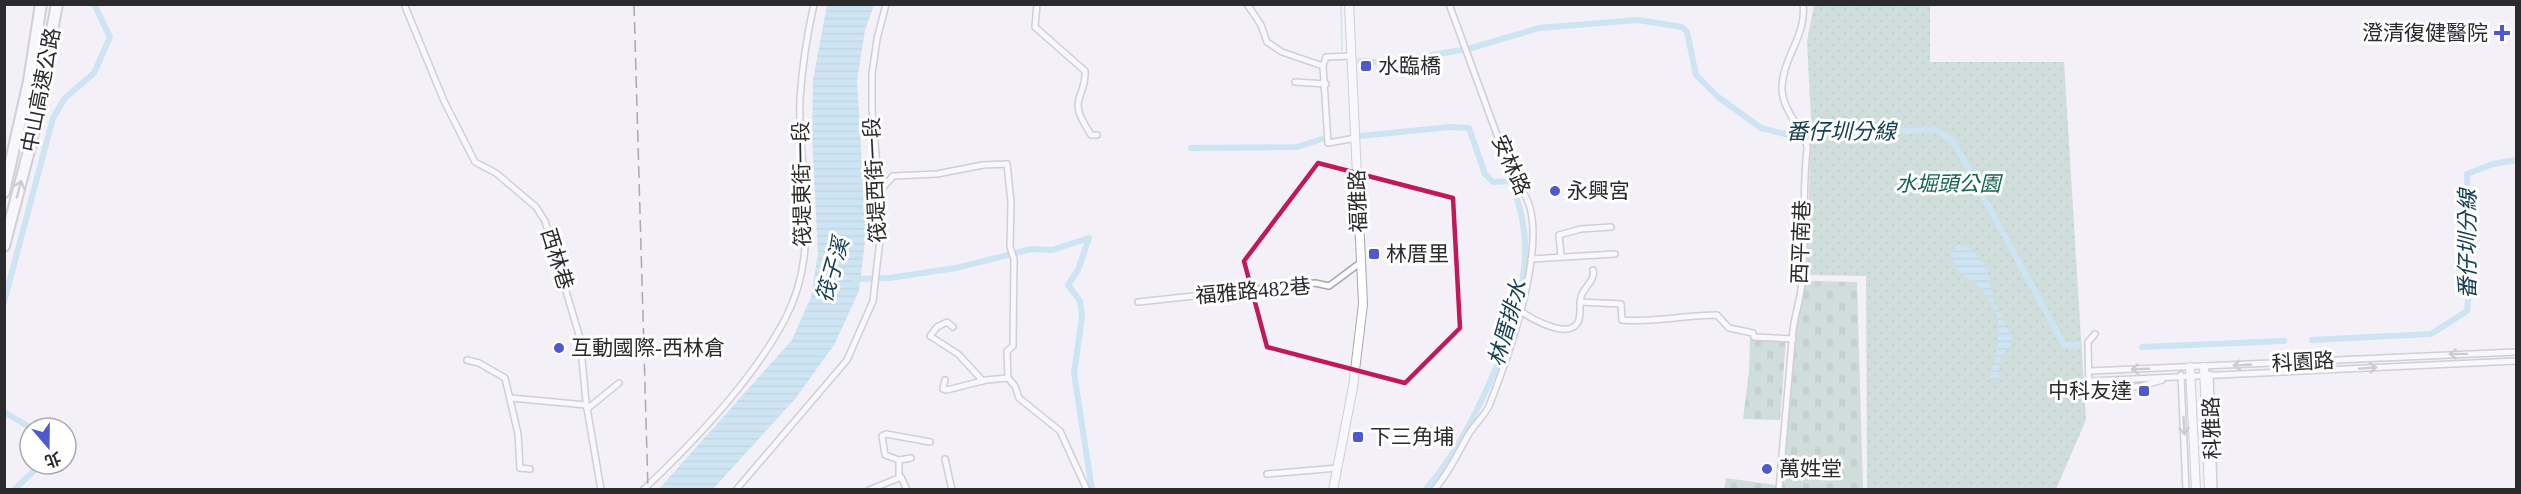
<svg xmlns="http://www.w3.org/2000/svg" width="2521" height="494" viewBox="0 0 2521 494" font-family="'Times New Roman','Noto Sans TC',serif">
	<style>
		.cemetery { fill: url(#cemetery-stones) }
		.park { fill: url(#park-dots) }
		.water { fill: url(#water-rules) }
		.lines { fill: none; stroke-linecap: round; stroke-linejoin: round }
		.stream { stroke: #a1d4eb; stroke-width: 1.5 }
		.canal { stroke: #a1d4eb; stroke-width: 6 }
		.street-casing { stroke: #a8a5ac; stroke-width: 8 }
		.secondary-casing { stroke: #a8a5ac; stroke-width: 10 }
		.highway-casing { stroke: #a8a5ac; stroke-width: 14 }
		.street { stroke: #fff; stroke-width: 5 }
		.secondary { stroke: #fff; stroke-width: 8 }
		.highway { stroke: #fff; stroke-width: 10 }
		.rail { stroke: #525155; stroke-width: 1.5; stroke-dasharray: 12 6; stroke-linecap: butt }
		.oneway { stroke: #a09fa0 }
		.marked { fill: none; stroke: #c2185b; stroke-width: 4.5; stroke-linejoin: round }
		.poi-dot { fill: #5058ce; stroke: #fff; stroke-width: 2 }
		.labels { text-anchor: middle; stroke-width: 6; stroke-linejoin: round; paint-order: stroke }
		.poi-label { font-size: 21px; fill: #2b2a2d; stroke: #fff; text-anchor: start }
		.street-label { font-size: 21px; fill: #2b2a2d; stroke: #fff }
		.park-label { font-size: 21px; font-style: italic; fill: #0e6649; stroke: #fff }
		.water-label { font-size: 22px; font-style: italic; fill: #154051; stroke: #fff }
	</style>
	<defs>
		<pattern id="cemetery-stones" width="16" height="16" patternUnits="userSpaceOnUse" patternTransform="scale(1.5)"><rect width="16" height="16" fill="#a5c7b7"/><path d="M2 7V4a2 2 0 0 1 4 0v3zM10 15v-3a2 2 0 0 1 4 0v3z" fill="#8eab9e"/></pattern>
		<pattern id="park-dots" width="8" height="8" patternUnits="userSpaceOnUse" patternTransform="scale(1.5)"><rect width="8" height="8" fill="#a5c7b7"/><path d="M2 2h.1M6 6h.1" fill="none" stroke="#8eab9e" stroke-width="1.8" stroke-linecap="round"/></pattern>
		<pattern id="water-rules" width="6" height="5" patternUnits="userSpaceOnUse" patternTransform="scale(1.5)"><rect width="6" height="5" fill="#a1d4eb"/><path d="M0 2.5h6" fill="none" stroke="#8bb6ca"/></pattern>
	</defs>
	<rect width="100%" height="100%" fill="#f3f0f8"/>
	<g class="cemetery">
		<path d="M1807,281L1857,282L1863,489L1724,490L1726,478L1781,486L1799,304Z"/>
		<path d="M1750,338L1786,339L1780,420L1743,419L1749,372Z"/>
	</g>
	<path class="park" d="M1814,5H1930V62H2064L2086,420L2056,489H1867L1866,276L1807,275L1811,119L1807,41Z"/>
	<g class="water">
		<path d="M827,5H874L865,30L857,81L866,232L859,291L834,345L795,399L713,489H659L792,340L811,297L818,254L812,136L813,80Z"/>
		<path d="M1959,244H1964L1973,251L1987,267L1993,299L2012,338L2011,345L2000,359L1999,375L1995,381L1990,378C2000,342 2007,310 1974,283C1961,273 1952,269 1950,251Z"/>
	</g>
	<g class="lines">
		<g class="stream">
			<path d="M1341,4L1342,50"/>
			<path d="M35,146L45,148"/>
		</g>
		<g class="canal">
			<path d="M1360,61L1384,63L1468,49L1539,28L1638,20L1682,27L1687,32L1696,75L1718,97L1761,128L1789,135L1937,130L1953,141L2064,345H2079"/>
			<path d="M1360,136L1450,127L1469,128L1485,174L1493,182L1510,181C1521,205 1526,230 1525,257C1521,326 1471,439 1425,490"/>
			<path d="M1191,148L1297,147L1322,139"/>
			<path d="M853,279L889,278L956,268L1031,249L1052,250L1089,238L1078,270L1068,285L1080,301L1082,317L1074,373L1092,490"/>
			<path d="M4,302L53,118L65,98L94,73L110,37L94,4"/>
			<path d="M2312,340L2431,334L2467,311L2469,290L2467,174L2493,164L2516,160"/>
			<path d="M2142,347L2284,341"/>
			<path d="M4,412L31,428"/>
			<path d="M14,490L41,464"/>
		</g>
		<defs>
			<g id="street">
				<path d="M404,4L444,101L475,162L496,173L536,207L545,221L580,338L586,402L601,490"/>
				<path d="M1037,4L1035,27L1085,71C1086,82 1082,89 1079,99C1075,112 1085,124 1091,135H1097"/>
				<path d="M1247,4L1261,25L1267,42L1282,52L1323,66L1326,57L1351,56"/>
				<path d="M1323,66L1328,143L1356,138"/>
				<path d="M1295,82L1326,84"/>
				<path d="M879,192L893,176L937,174L983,165L1007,164L1011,202L1010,247L1014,259L1013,346L1007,351L1008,378L1015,386L1019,398L1060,431L1087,490"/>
				<path d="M1561,256L1559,235L1581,229L1611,227"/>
				<path d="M1531,259L1615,254"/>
				<path d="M1138,302L1315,283L1329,286L1360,263"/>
				<path d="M1580,302L1621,304L1622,320C1654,323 1685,315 1717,315L1729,328L1753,333L1754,337L1793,339"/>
				<path d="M1522,312C1532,319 1569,340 1578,322C1582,314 1578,303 1582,294C1586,286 1596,278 1593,270"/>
				<path d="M953,327L947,322L937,327L930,336L958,354L983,381"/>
				<path d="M2095,334L2088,342L2089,393L2142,386L2162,380"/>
				<path d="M467,360L479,363L505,378L518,434L520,468L530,469"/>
				<path d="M2090,371L2516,352"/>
				<path d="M2210,374L2214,490"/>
				<path d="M2181,375L2186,490"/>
				<path d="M945,380L943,389L947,390L986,380L1008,378"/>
				<path d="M2091,381L2516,361"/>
				<path d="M511,398L586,405"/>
				<path d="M587,409L619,383"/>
				<path d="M945,459L952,490"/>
				<path d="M899,460L911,458"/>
				<path d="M1267,474L1338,468"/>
				<path d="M899,478V460L885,455L882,436L886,434L930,442"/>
				<path d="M643,490C694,442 753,380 785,319C800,291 806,257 806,226C807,184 798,141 800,99C802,68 807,35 814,4"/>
				<path d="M736,490L847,360L873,301L882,221L872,109V74L877,39L886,4"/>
				<path d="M869,490L901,477L907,490"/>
				<path d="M1434,490C1450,472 1458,452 1470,432C1476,423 1485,415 1489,406C1506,363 1561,217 1515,184L1449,4"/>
				<path d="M1779,490C1784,437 1788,383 1793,330C1795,314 1801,298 1802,281C1806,238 1802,193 1807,149C1808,133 1781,112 1782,87C1783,57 1807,35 1803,4"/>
			</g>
			<g id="secondary">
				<path d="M2190,367L2196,490"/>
				<path d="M2204,367L2209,490"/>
				<path d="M1333,490L1353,387L1363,304L1349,4"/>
			</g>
			<g id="highway">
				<path d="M4,192L29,81L41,4"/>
				<path d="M4,246L31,143L57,4"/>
			</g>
		</defs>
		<use href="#street" class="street-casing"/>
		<use href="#secondary" class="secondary-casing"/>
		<use href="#highway" class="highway-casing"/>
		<use href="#street" class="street"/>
		<use href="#secondary" class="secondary"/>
		<use href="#highway" class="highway"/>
		<path class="rail" d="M634,4L648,490"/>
	</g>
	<defs><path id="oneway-shaft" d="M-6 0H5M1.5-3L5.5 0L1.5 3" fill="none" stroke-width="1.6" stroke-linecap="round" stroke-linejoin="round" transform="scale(1.5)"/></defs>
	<g class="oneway">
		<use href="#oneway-shaft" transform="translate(19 189) rotate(-75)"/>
		<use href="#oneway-shaft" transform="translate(2458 354) rotate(179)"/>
		<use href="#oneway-shaft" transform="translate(2242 365) rotate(177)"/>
		<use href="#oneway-shaft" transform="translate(2368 368) rotate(-4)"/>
		<use href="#oneway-shaft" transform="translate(2140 369) rotate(178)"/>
		<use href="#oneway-shaft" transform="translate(2184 426) rotate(87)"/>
	</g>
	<path d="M0 0H2521V494H0ZM1318,163L1453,198L1460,328L1405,383L1267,347L1244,261Z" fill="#f3f0f8" fill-opacity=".55" fill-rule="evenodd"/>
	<path class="marked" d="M1318,163L1453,198L1460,328L1405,383L1267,347L1244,261Z"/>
	<g class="poi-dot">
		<path d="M2499 24h6v6h6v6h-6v6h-6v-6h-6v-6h6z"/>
		<rect x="1360" y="60" width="12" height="12" rx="3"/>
		<circle cx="1555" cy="191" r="6"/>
		<rect x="1368" y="248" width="12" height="12" rx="3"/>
		<circle cx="559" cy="348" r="6"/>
		<rect x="2138" y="385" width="12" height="12" rx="3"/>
		<rect x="1352" y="431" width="12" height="12" rx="3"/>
		<circle cx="1767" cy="469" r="6"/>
	</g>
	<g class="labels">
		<g class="poi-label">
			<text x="2488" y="40" text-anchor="end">澄清復健醫院</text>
			<text x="1378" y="73">水臨橋</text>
			<text x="1567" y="198">永興宮</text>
			<text x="1386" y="261">林厝里</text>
			<text x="571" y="355">互動國際-西林倉</text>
			<text x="2132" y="398" text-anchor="end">中科友達</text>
			<text x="1370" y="444">下三角埔</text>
			<text x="1779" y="476">萬姓堂</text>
		</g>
		<g class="street-label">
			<text transform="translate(41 90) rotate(-79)" y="7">中山高速公路</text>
			<text transform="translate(1511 165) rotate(66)" y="7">安林路</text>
			<text transform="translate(875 180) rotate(-93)" y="7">筏堤西街一段</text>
			<text transform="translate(802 184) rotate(-91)" y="7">筏堤東街一段</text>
			<text transform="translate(1358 201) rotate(-92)" y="7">福雅路</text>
			<text transform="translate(1801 242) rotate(-88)" y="7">西平南巷</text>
			<text transform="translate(557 259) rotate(73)" y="7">西林巷</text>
			<text transform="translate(1253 291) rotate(-5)" y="7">福雅路482巷</text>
			<text transform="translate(2303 362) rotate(-3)" y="7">科園路</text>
			<text transform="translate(2212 428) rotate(-92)" y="7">科雅路</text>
		</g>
		<g class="park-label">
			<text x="1948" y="191">水堀頭公園</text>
		</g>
		<g class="water-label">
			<text x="1841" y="139">番仔圳分線</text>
			<text transform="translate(2467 244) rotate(-90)" y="8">番仔圳分線</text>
			<text transform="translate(832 270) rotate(-74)" y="8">筏子溪</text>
			<text transform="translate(1507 323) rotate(-74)" y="8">林厝排水</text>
		</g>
	</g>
	<rect width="2521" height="494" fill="none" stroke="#2b2a2d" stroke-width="12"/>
	<g transform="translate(48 446) rotate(160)"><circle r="28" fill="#ffffff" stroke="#aaaaab" stroke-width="1.5"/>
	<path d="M0-4.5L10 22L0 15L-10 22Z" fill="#5058ce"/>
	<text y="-9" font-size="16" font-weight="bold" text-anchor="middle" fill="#2b2a2d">北</text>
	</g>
</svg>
